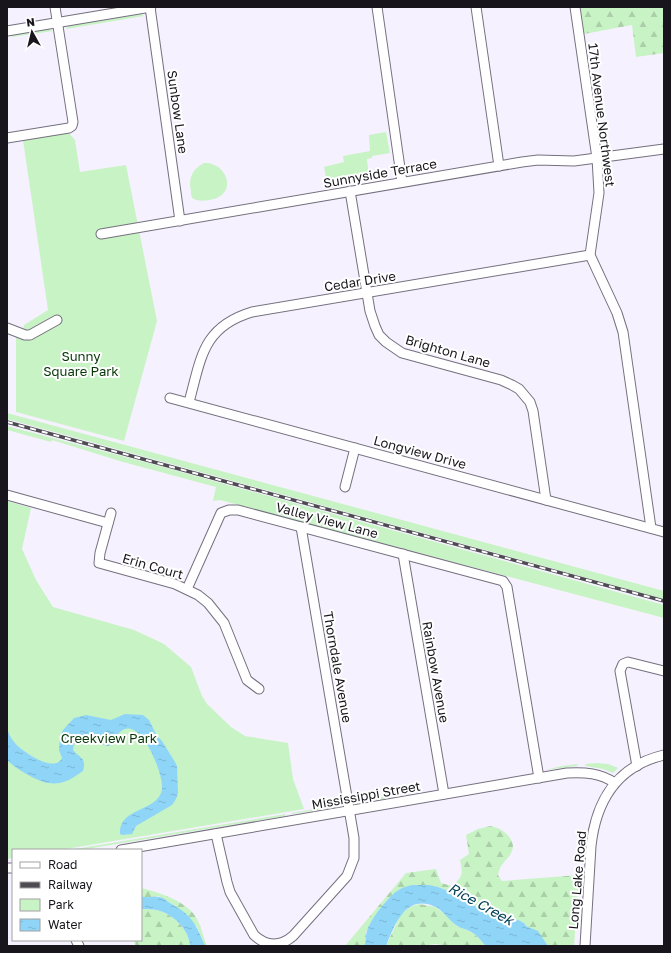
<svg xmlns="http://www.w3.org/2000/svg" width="671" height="953" viewBox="0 0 671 953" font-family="'Golos Text',sans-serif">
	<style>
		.green { fill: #c8f3c5 }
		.forest { fill: url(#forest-firs) }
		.water { fill: url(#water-ripples) }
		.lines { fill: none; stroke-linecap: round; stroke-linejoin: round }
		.minor-casing { stroke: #75707e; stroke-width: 11 }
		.minor { stroke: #fff; stroke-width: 9 }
		.rail-casing { stroke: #4e4b53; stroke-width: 3.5 }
		.rail { stroke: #fff; stroke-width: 2; stroke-dasharray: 6; stroke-linecap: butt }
		.labels { text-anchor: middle; stroke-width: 4; stroke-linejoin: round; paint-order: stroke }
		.street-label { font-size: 13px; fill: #18161c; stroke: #fff }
		.park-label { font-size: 13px; fill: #063807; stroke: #fff }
		.water-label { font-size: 14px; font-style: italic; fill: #07445b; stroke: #fff }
	</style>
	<defs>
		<pattern id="forest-firs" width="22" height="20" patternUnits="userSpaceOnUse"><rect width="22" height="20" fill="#c8f3c5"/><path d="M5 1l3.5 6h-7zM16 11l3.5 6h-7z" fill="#abd0a9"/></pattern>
		<pattern id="water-ripples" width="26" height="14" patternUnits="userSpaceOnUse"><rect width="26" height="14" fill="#8fd5f8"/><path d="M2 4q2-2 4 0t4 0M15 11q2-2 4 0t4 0" fill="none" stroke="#7bb6d4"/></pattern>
	</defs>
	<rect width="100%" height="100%" fill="#f6f1fe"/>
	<g class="green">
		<path d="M141,14L144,16L66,29L68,26Z"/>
		<path d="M49,29L53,31L11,37L12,35Z"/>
		<path d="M68,132L75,140L80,172L126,165L157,321L124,441L16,412V328L23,330L24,325L48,310L23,140Z"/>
		<path d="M386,132L390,153L372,156V158L367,159L369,178L327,183L324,167L344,162L343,156L370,151L369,135Z"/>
		<path d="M204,163C228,162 239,196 209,200C205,201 197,201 194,199C191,198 191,194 191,191C188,179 192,169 204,163Z"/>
		<path d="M7,413L664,591V599L7,419Z"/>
		<path d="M7,426L152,464L664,605V618L220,500L213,501L216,487L123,462L52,440L51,442L7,430Z"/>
		<path d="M7,501L31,508L22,549L36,580L53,607L134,630L164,644L191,667L202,696L207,704L231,727L245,736L288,743L293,779L304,809L60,850H13V858L7,859Z"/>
		<path d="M597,763L608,764L618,768L613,773L603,769L586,766L585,764Z"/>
		<path d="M578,764L577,766L545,770L562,766Z"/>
		<path d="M388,796L390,798L357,803H354Z"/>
		<path d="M339,805H340L337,807L292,814L291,813Z"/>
		<path d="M286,814L285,816L81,850H69Z"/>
	</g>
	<g class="forest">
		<path d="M580,7H664V53L636,57L632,25L584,34Z"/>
		<path d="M490,826C501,827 517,839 512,851C508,861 500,862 498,875L502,881L579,875L574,946H548L537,931L526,926L524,923L508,917L489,915L475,906L463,901L459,895L438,887L418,885H412L397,891L388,899L370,924L366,932V943L364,946H345L406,873L436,869L441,883L452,886C463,876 463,874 460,860L469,854L466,835L478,829Z"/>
		<path d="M141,888C158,892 186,901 196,917C201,925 203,937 207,946H205L197,927L174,905L158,896L146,898L141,896Z"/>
		<path d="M419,904L435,907L446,915L457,926L474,933L486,946H445L436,944L422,946H386L401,914L410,907Z"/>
		<path d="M141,909C146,909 152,909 157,910C173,914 189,929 190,946H136L133,940H141Z"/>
	</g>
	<g class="water">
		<path d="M125,714L143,715L149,720L157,736L162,741L175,762L177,766L178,793L176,799L172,805L136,826L132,834L122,835L120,834C118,807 159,812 162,789C164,774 139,711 119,733C116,736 115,740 113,744L108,746L100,744L85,738C78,740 73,743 73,750C79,758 87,757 83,771C64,785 52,788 30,776C21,771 14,767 7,760V721C8,725 7,730 9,734C11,738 15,744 19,747C27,754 55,773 62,758L59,750L60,737L63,730L74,718L86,715L111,720Z"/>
		<path d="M412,885H429L438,887L459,895L463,901L475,906L489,915L508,917L518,920L524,923L526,926L538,931L548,946H486C482,942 478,936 473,933C468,929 461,929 456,925C449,920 444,912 436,907C405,893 395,925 386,946H364C367,941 365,936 367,931C370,920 388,897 397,891C401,888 407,886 412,885Z"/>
		<path d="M141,896C149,899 153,895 159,897C163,897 167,901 170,903C192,915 196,924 205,946H190C189,929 173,914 157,910C152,909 146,909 141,909Z"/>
	</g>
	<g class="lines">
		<defs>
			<g id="minor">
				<path d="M150,7L180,221"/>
				<path d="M377,7L402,182"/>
				<path d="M476,7L499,166"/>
				<path d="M575,7L597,158L599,193L590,255L617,313L623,332L651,528"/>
				<path d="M7,31L151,7"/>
				<path d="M7,138L69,128L72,126L73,122L55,7"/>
				<path d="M350,191L370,311L375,326L379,335L386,342L402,353L501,380L512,385L519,389L530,402L533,411L546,500"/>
				<path d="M101,234L522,162L538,160L574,161L664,149"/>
				<path d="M7,328L25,335H30L57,320"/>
				<path d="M170,398L664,532"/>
				<path d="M189,402C201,359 202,327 252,312L590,255"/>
				<path d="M345,487L355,448"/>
				<path d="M7,495L108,523"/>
				<path d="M111,513L100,553L99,563L175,584L198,595L208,603L224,623L247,680L259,689"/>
				<path d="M403,554L444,794"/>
				<path d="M187,589L221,513L229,510H238L503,581L507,587L539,778"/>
				<path d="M637,766L620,671L623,664L628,662L664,671"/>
				<path d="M216,834L227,882L230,892L254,935C267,947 280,947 293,936L347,876L354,858V838L301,527"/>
				<path d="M121,850L567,773C585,772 600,773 615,783"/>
				<path d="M7,868H13"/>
				<path d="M76,940L79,946"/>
				<path d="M585,946L591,846C596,801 617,766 664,755"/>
			</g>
		</defs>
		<use href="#minor" class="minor-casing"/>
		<use href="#minor" class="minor"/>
		<defs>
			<path id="rail" d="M7,422L664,601"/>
		</defs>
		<use href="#rail" class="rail-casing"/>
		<use href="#rail" class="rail"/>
	</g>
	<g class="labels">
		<g class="street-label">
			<text transform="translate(178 112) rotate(82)" y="5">Sunbow Lane</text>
			<text transform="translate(602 115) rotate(83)" y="5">17th Avenue Northwest</text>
			<text transform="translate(380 173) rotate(-10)" y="5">Sunnyside Terrace</text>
			<text transform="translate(360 281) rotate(-9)" y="5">Cedar Drive</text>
			<text transform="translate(448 351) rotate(16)" y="5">Brighton Lane</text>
			<text transform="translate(420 452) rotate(15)" y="5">Longview Drive</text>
			<text transform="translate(327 520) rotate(15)" y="5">Valley View Lane</text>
			<text transform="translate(153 566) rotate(16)" y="5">Erin Court</text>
			<text transform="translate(338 667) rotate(80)" y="5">Thorndale Avenue</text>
			<text transform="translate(436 672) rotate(80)" y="5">Rainbow Avenue</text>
			<text transform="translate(366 795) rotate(-10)" y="5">Mississippi Street</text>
			<text transform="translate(577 880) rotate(-85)" y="5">Long Lake Road</text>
		</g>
		<g class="park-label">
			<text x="81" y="361">Sunny<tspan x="81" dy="15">Square Park</tspan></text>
			<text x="109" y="743">Creekview Park</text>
		</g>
		<g class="water-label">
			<text transform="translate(481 904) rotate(29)" y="5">Rice Creek</text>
		</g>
	</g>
	<rect width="671" height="953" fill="none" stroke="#18161c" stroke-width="16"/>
	<rect x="12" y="849" width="130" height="92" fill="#ffffff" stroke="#a3a2a4"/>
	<rect x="20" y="862" width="20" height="6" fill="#ffffff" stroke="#a3a2a4"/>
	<text x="48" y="869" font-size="12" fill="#18161c">Road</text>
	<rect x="20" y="882" width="20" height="6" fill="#4e4b53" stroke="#a3a2a4"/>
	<text x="48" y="889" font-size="12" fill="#18161c">Railway</text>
	<rect x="20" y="899" width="20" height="12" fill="#c8f3c5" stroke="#a3a2a4"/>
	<text x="48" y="909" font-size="12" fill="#18161c">Park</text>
	<rect x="20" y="919" width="20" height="12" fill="url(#water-ripples)" stroke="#a3a2a4"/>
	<text x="48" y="929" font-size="12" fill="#18161c">Water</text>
	<g transform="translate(32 32) rotate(352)" stroke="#ffffff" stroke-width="3" paint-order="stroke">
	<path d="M0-3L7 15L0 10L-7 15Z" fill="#18161c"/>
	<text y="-6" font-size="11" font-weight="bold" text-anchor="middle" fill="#18161c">N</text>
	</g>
</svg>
